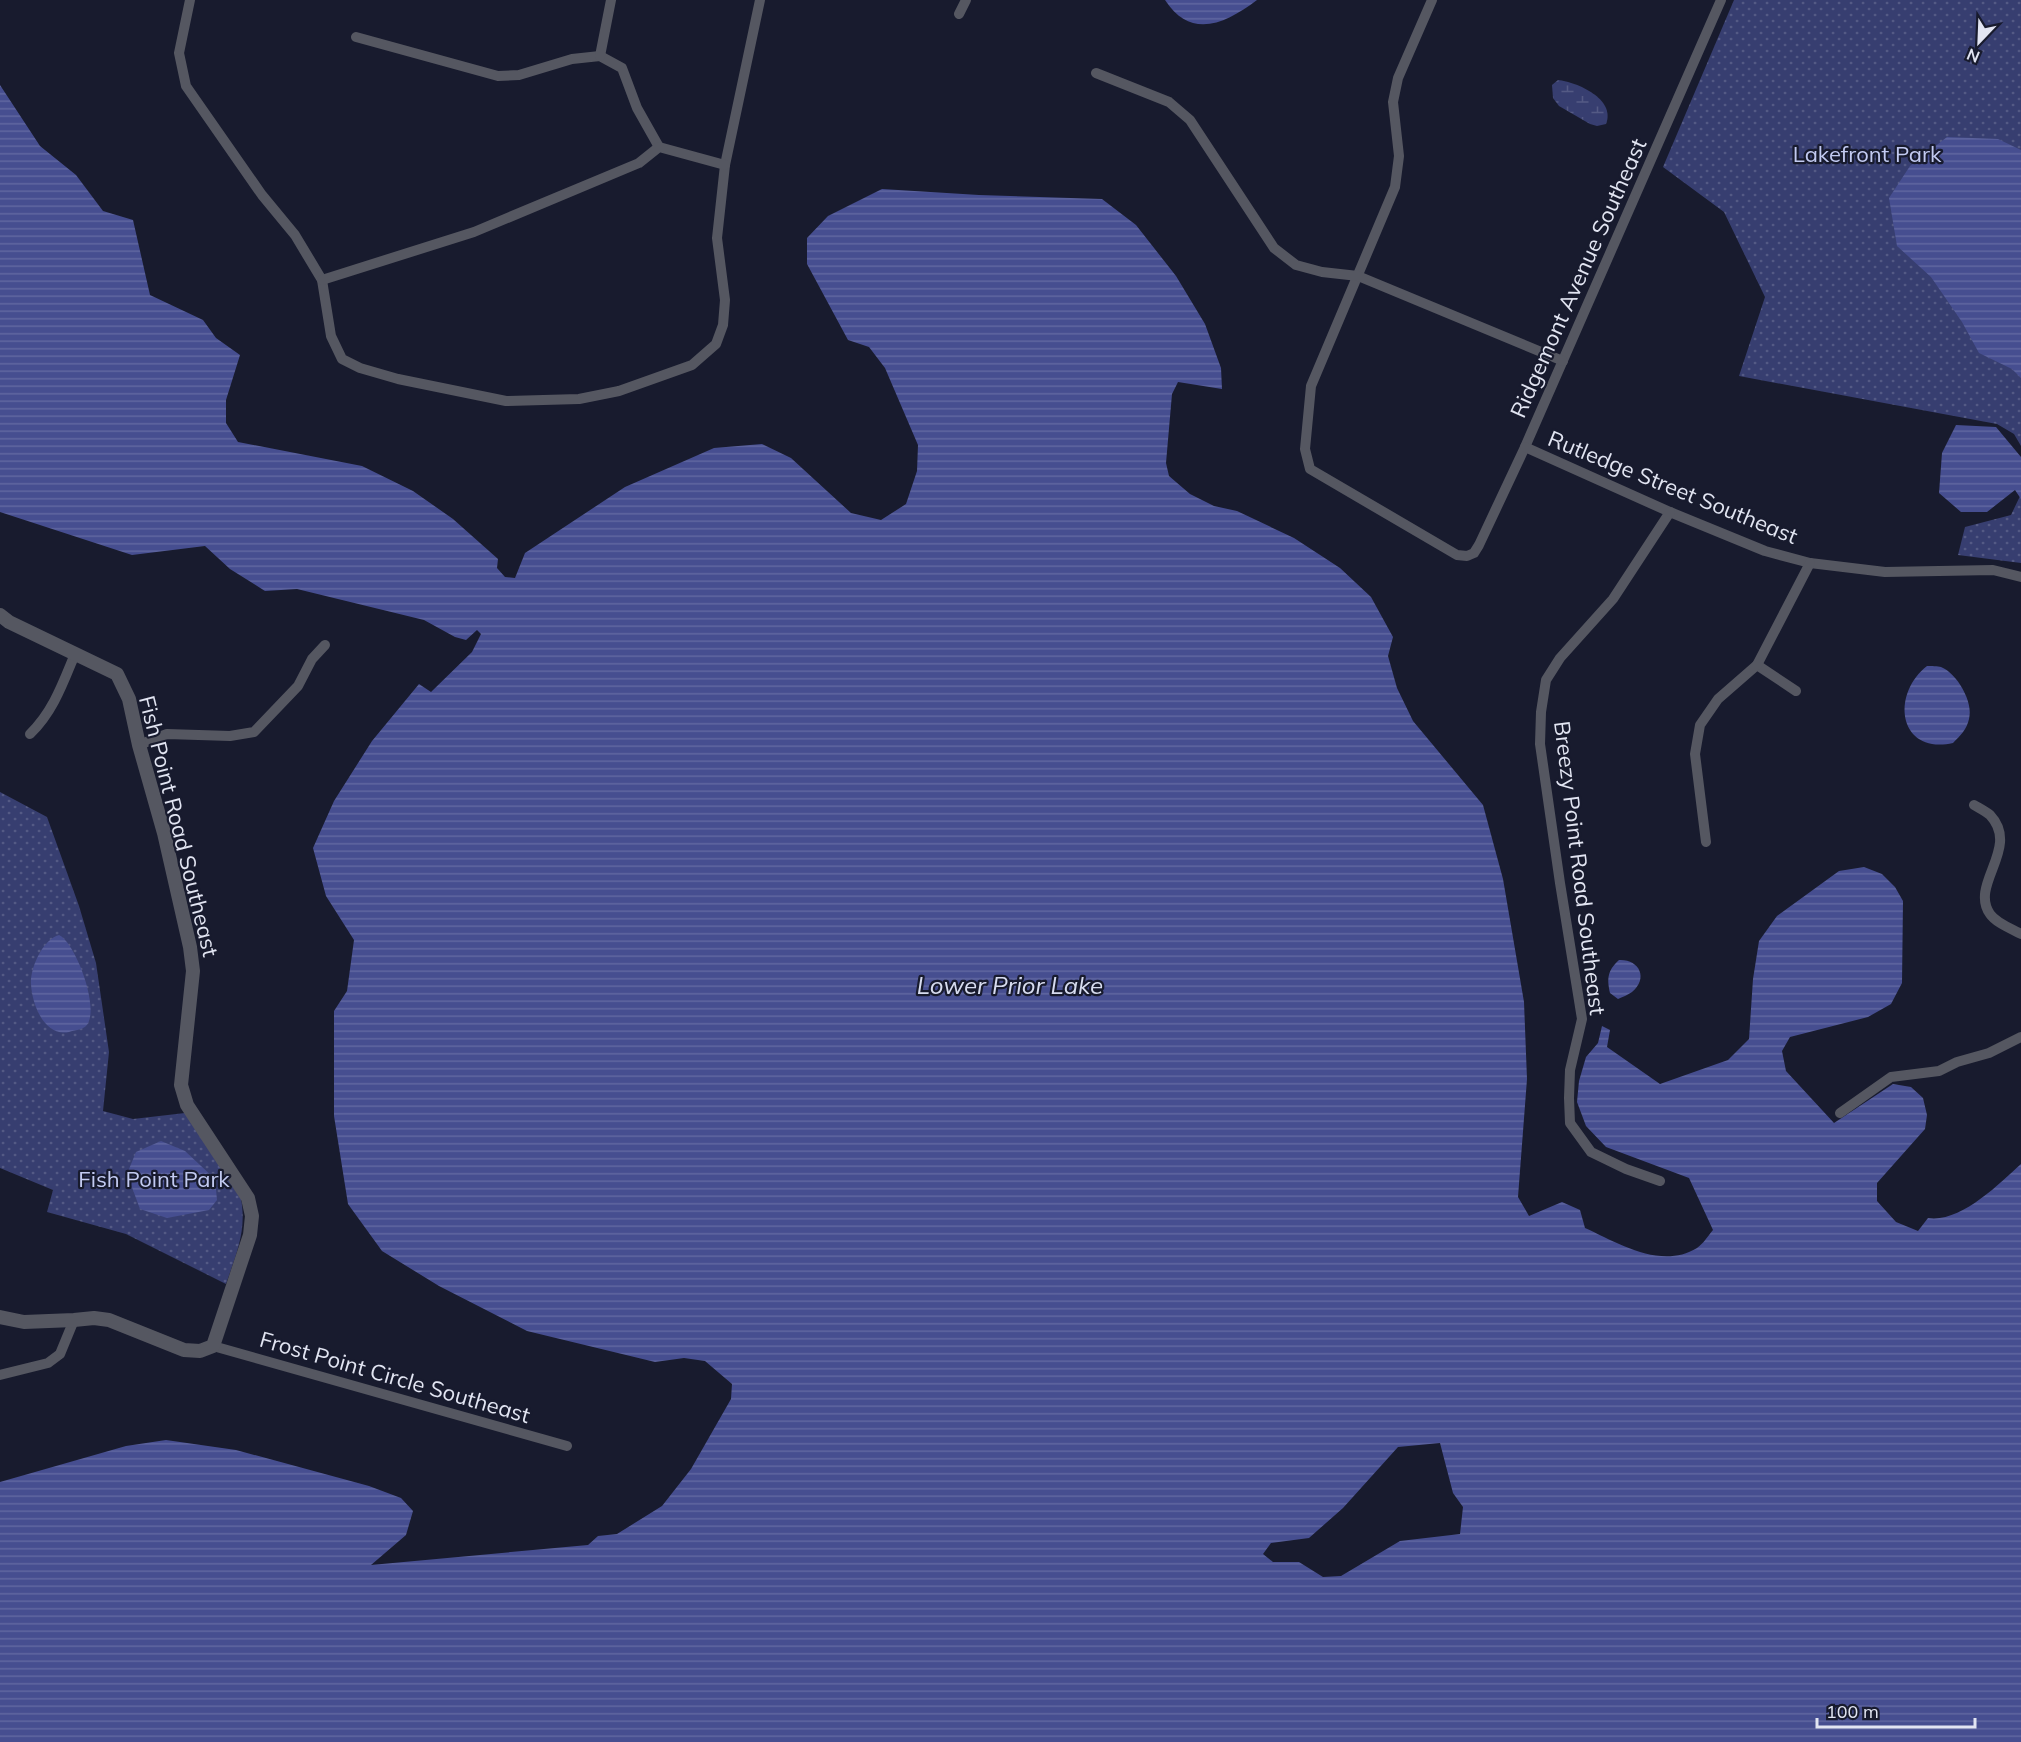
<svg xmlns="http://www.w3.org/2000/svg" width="2021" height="1742" viewBox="0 0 2021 1742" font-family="Mulish,sans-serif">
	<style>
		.wetland { fill: url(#wetland-marsh) }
		.park { fill: url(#park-dots) }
		.water { fill: url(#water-rules); fill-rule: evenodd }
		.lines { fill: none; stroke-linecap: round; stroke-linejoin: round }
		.minor { stroke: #555761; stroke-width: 10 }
		.tertiary { stroke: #555761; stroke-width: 14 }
		.labels { text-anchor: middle; stroke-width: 4.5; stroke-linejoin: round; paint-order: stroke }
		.park-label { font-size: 22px; fill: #c2caf1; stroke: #181b2e }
		.street-label { font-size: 22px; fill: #e2e5f2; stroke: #181b2e }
		.water-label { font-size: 24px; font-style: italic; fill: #d7dcef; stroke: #181b2e }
	</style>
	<defs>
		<pattern id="wetland-marsh" width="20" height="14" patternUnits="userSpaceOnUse" patternTransform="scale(1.5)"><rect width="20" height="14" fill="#373e70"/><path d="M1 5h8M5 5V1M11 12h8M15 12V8" fill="none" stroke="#545a85"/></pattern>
		<pattern id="park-dots" width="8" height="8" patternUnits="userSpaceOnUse" patternTransform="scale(1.5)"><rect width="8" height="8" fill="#373e70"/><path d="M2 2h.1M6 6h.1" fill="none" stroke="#545a85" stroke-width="1.8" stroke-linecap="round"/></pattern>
		<pattern id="water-rules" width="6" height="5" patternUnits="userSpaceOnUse" patternTransform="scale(1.5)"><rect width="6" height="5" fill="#464e90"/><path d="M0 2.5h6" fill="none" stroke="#6067a0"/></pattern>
	</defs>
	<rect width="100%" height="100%" fill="#181b2e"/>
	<path class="wetland" d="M1558,80C1577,82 1616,99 1606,124L1597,126L1590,124L1559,106L1553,98L1552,85Z"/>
	<g class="park">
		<path d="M1734,0H2021V446L2014,434L1997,424L1739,376L1765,297L1724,212L1663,167Z"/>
		<path d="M2021,494V563L1958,555L1965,527L2011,515Z"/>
		<path d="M0,792L47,817L79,906L96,963L109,1052L103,1111L133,1119L185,1113L241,1199C247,1230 236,1255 226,1284L126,1234L47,1212L53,1190L0,1168Z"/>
	</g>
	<g class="water">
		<path d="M1165,0H1257C1225,24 1191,40 1165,0Z"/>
		<path d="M0,85L40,146L76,175L103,211L133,220L150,295L203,320L216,338L240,355L226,400V423L238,442L362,466L413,491L453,519L498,559L497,568L505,577L515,578L525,553L625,487L714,448L762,444L791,458L851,513L881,520L906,504L917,471L918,445L885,368L869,347L848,340L807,264V238L828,216L882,189L979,195L1102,199L1136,225L1176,276L1205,324L1221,368L1222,389L1178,382L1172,394L1166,463L1169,476L1190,494L1214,506L1237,511L1294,538L1340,568L1371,597L1393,637L1388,656L1397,688L1413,721L1483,805L1503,879L1524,1002L1527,1079L1518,1197L1529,1216L1562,1202L1580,1210L1585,1228C1618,1243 1661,1270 1697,1248C1703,1244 1708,1236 1713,1230L1689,1178L1606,1147L1586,1126L1577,1102L1579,1081L1586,1057L1598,1043L1602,1026L1610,1030L1607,1047L1660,1084L1728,1060L1749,1039L1753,979L1759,941L1777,916L1839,871L1864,867L1882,874L1895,887L1903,901L1902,983L1891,1004L1868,1017L1790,1037L1782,1051L1786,1071L1834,1123L1893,1084L1911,1087L1923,1098L1927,1115L1925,1129L1877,1183V1201L1896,1222L1918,1231L1928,1218C1960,1223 1998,1185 2021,1164V1742H0V1482L126,1446L166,1440L236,1450L369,1486L401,1498L413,1511L406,1535L371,1565L588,1545L598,1536L617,1534L662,1506L691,1469L731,1399L732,1384L705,1361L684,1358L655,1362L527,1331L439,1286L382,1251L348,1204L334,1116V1011L347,991L354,940L326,896L313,848L334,801L372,741L419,684L431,692L472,652L481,634L477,630L466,640L455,637L424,620L297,589L265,591L230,569L205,546L132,555L0,512ZM1440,1443L1453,1493L1463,1507L1460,1534L1400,1541L1341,1576L1323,1577L1299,1562H1273L1263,1554L1271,1543L1309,1538L1343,1508L1398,1447Z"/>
		<path d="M1947,137L1998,139L2021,150V378L2012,369L1979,353L1962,322L1931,277L1897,246L1889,198L1910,166Z"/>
		<path d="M1956,425L1996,427L2021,457V499L2015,490L1987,512H1961L1939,493L1942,453Z"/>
		<path d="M1927,666C1931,666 1938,666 1941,667C1957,673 1974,703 1969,719C1967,729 1960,736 1953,743C1899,755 1890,695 1927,666Z"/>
		<path d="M59,935C76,943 101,1011 86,1026C82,1030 75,1030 69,1032C44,1037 32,1004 31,984C30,968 43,939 59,935Z"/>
		<path d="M1619,960C1639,959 1649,978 1632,992C1628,995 1622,997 1618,999L1610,993C1607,979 1607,971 1619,960Z"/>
		<path d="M161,1141L185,1151L215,1179L217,1200L209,1210L167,1218L140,1209L127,1174L136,1152Z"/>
	</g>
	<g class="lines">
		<g class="minor">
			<path d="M190,0L179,53L186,86L262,195L295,235L322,280L331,336L342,359L360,368L398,379L506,401L579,399L619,391L692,365L716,344L723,325L725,300L717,238L725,165L760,0"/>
			<path d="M1432,0L1398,78L1393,102L1399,156L1395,187L1311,386L1305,449L1310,469L1457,555L1467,556L1474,553L1479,545L1525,447L1721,0"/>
			<path d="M959,14L966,0"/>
			<path d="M356,37L498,76L519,75L572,59L600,56L622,68L637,108L659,147"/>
			<path d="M600,56L611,0"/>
			<path d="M1096,73L1169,102L1190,120L1274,248L1296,265L1322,272L1358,276L1563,361"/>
			<path d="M322,280L474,232L639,163L659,147L725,165"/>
			<path d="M1525,447L1670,512L1765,551L1810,563L1885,572L1993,570L2021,577"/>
			<path d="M1757,665L1796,691"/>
			<path d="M30,734C53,712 63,683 75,654"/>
			<path d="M139,745L167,734L230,736L254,732L298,686L312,659L325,645"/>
			<path d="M1974,805C1979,808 1985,811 1990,815C2021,848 1969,884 1990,914C1996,923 2012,929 2021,934"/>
			<path d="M1706,842L1695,754L1700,725L1718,699L1757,665L1810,563"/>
			<path d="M1840,1113L1891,1077L1939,1071L1957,1062L1989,1053L2021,1037"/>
			<path d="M1660,1181L1626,1169L1591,1152L1570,1123L1569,1098L1570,1070L1582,1019L1560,883L1540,744L1541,712L1546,680L1560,658L1613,599L1670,512"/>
			<path d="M213,1346L567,1446"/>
			<path d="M0,1375L48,1363L60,1354L74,1320"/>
		</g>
		<path class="tertiary" d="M0,615L9,622L117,674L129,699L139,745L164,833L190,947L193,971L181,1085L187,1105L248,1198L252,1216L250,1235L213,1346L200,1351L184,1350L109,1320L94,1318L74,1320L24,1322L0,1317"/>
	</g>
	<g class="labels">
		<g class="park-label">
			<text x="1867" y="162">Lakefront Park</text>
			<text x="154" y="1187">Fish Point Park</text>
		</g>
		<g class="street-label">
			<text transform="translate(1578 278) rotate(-66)" y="8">Ridgemont Avenue Southeast</text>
			<text transform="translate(1673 487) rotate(22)" y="8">Rutledge Street Southeast</text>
			<text transform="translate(179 826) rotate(76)" y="8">Fish Point Road Southeast</text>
			<text transform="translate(1580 868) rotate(83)" y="8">Breezy Point Road Southeast</text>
			<text transform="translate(395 1377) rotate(16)" y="8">Frost Point Circle Southeast</text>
		</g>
		<g class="water-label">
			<text x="1010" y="994">Lower Prior Lake</text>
		</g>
	</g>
	<g transform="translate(1979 42) rotate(203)" stroke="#181b2e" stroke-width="4.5" paint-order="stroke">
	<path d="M0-4.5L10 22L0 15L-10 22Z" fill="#e2e5f2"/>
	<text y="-9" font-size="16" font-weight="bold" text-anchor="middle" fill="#e2e5f2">N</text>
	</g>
	<path d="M1817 1718v9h158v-9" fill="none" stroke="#e2e5f2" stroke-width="3"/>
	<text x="1826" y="1718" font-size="18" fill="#e2e5f2" stroke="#181b2e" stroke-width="4.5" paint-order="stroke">100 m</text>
</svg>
